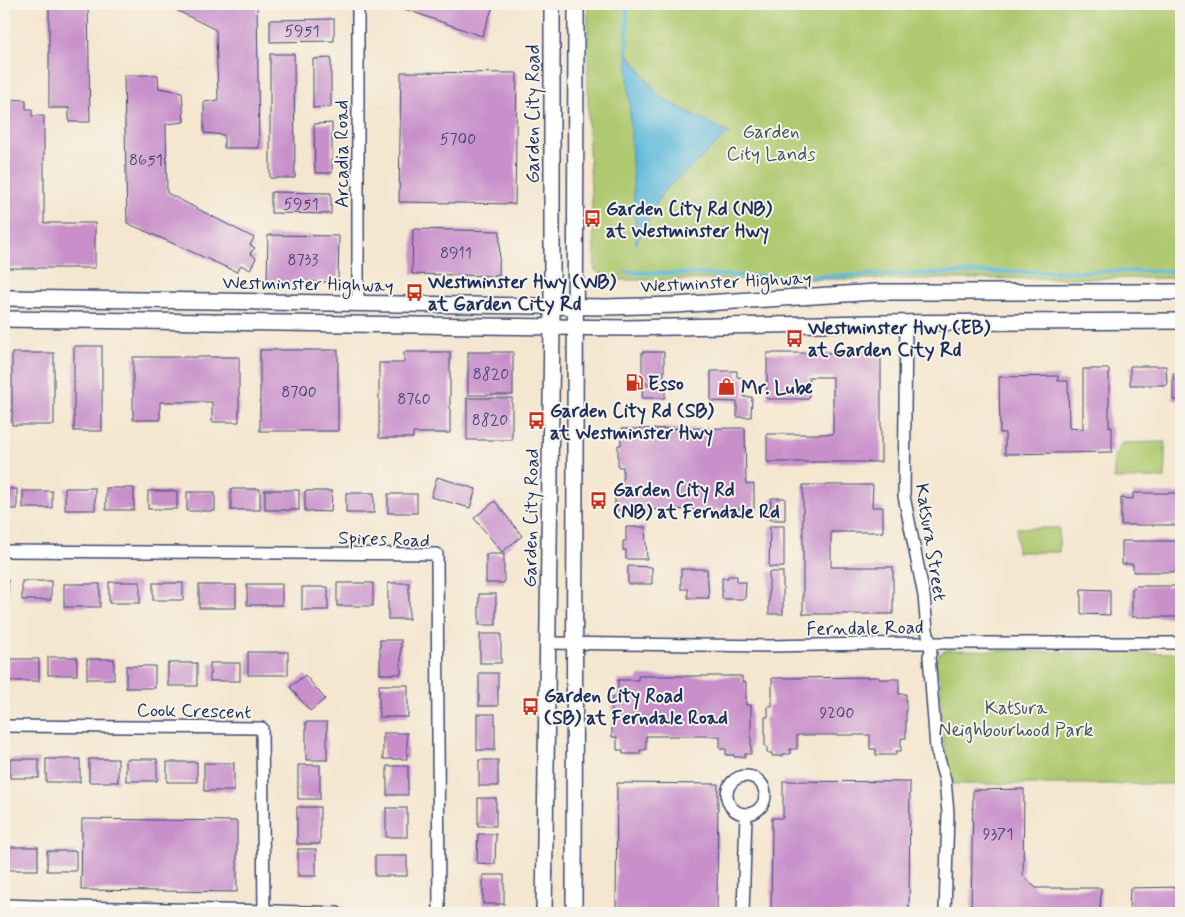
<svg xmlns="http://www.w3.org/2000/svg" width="1185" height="917" viewBox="0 0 1185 917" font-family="Mynerve,sans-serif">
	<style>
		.green { fill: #afc96f; stroke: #657c66 }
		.water { fill: #5fbadd; stroke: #3d749e }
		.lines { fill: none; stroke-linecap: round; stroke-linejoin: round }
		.stream { stroke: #5fbadd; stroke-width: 4 }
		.building { fill: #c88fcb }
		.minor-casing { stroke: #3c4a6f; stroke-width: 14 }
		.secondary-casing { stroke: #3c4a6f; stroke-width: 18 }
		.minor { stroke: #fff; stroke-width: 11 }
		.secondary { stroke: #fff; stroke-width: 15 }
		.labels { text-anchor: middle; stroke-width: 4; stroke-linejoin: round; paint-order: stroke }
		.number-label { font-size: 16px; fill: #464779 }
		.street-label { font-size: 19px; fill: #1b2f5e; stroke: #f7f3e8 }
		.park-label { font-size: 19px; fill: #405662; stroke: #f7f3e8 }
		.poi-label { font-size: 19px; font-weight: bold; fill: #1b2f5e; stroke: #f7f3e8; text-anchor: start }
	</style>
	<rect width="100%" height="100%" fill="#f7f3e8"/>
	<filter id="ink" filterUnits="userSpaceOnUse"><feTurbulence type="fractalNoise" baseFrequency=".02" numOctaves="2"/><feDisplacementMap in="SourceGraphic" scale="10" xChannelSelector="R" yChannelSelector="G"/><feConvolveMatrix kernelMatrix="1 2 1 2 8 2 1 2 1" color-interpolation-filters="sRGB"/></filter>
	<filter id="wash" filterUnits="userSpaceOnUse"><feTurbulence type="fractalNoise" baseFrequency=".0096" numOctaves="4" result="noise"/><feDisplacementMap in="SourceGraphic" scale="20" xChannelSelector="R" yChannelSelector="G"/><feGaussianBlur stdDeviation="1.12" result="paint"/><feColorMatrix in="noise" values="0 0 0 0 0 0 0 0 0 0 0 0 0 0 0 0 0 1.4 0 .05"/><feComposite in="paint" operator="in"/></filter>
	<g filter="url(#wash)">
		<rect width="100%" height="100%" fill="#f4e6cf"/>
		<g class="green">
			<path d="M588,4H1181V278L612,280L595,270L588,128Z"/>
			<path d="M1165,442V478L1114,479V456L1122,443Z"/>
			<rect x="1017" y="528" width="42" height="24"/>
			<path d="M947,650L1181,653V784H950L942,731L940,679L935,662L939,654Z"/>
		</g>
		<path class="water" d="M627,52L660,97L729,133L663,192L636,244Z"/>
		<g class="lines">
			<g class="stream">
				<path d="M627,52V4"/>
				<path d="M626,272L782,277L995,272L1181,271"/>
			</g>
		</g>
		<g id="blocks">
			<g class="building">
				<path d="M49,4H88L90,122H69V108H49Z"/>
				<path d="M164,4H257L259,148H224V135L204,133V102L218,100L216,30Z"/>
				<path d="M390,4H494L482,36Z"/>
				<path d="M334,19V41L270,42V20Z"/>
				<path d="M270,54H294L295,178H270Z"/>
				<path d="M331,58V107L313,108V59Z"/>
				<path d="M401,72L517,73L515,204L399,202Z"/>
				<path d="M124,75H158L159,88L182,92L184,122L166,124L167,193L254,238L250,245L255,248L250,253L256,258L250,270L241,265L237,272L127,223Z"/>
				<path d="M4,99L26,100V109H32V116H44V223H95V268H4Z"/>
				<path d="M332,123V173H315L314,124Z"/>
				<path d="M271,192L331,193V214L271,213Z"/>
				<path d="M413,229L500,231L499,276L412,274Z"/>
				<path d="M268,235L339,236L338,282H267Z"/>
				<rect x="74" y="346" width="28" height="85"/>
				<rect x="260" y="350" width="78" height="81"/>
				<path d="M404,352H450V433H413V438H379V363H404Z"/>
				<rect x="468" y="352" width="45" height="43"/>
				<path d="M642,352H664V384L642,383Z"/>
				<rect x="12" y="353" width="42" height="72"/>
				<path d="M767,353H881V462H767V434H833V377H809V399H767Z"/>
				<path d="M133,357H239V422H212V402H160V420H133Z"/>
				<path d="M1130,366H1166L1167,385H1130Z"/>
				<path d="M1083,369H1109V427H1112V452L1005,454V433H1000L999,377L1058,376V381H1068L1069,428L1083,429Z"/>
				<path d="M711,371H737V377L744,378V397H752L751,417H737V402L711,401Z"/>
				<rect x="1173" y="373" width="8" height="27"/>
				<path d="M643,386H665V398H642Z"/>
				<rect x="467" y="398" width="45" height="42"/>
				<path d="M745,428L746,484H754V509L615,510V494H623V467H618V445H621V429Z"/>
				<path d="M437,477L476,489L470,508L431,497Z"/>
				<path d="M803,485H873L872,507H883V532H831V567H893V614H803Z"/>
				<rect x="65" y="488" width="30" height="22"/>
				<rect x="106" y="488" width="28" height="22"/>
				<rect x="4" y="489" width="13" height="20"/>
				<rect x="231" y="489" width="29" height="21"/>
				<rect x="265" y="490" width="34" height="20"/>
				<rect x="23" y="491" width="29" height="17"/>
				<rect x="148" y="491" width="29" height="18"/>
				<path d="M305,491H332L331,512L305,511Z"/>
				<rect x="187" y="492" width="28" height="19"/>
				<rect x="346" y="493" width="28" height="20"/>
				<path d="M1133,493H1181V525H1121V498L1133,499Z"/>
				<rect x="388" y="494" width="29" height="19"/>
				<path d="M771,498H785V520H770Z"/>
				<path d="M495,501L522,536L502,552L474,518Z"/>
				<path d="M770,526H784V567H769Z"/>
				<path d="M626,527H645L647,559H626V550H623V541H626Z"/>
				<path d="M1122,541H1181V572H1133V564H1122Z"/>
				<rect x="486" y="554" width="18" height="29"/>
				<path d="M628,566L652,567V584H628Z"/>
				<path d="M681,569H707L709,598H688V589H681Z"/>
				<rect x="769" y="572" width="14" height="42"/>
				<path d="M728,576H737V582H746L745,599H722V578H728Z"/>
				<rect x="4" y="580" width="4" height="24"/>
				<rect x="22" y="581" width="29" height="19"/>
				<rect x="109" y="582" width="31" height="21"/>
				<rect x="153" y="583" width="30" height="17"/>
				<rect x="337" y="583" width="36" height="23"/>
				<rect x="388" y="583" width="21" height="36"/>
				<rect x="64" y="584" width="36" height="23"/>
				<rect x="247" y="584" width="35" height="21"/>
				<rect x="199" y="585" width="37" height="23"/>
				<path d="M1136,586H1181V617H1132V589Z"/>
				<rect x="302" y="587" width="26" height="23"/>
				<path d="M1081,589L1110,590V615L1081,614Z"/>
				<rect x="479" y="594" width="17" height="31"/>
				<rect x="480" y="634" width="21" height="29"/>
				<rect x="380" y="640" width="21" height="34"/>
				<rect x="248" y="652" width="40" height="23"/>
				<rect x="48" y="657" width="29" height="18"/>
				<rect x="8" y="659" width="31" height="22"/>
				<rect x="87" y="659" width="27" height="20"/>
				<rect x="168" y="663" width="29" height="23"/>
				<rect x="210" y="663" width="30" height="18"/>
				<rect x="126" y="666" width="29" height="22"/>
				<rect x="479" y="673" width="19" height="33"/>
				<path d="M305,675L325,699L310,711L290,687Z"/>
				<path d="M638,676H742V682H746V705H751V754H745V757H734V755H726V749H720V736H646V750H640V754H623V750H617V737H612V697H618V680H638Z"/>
				<path d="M879,677V679H899V694H906V738H901V751H896V755H876V749H870V735H797V749H790V754H783V756H772V753H767V747L765,746V717H768V706H772V678Z"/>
				<rect x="379" y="685" width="29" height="32"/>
				<rect x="477" y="714" width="18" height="36"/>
				<rect x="306" y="722" width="21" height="38"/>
				<rect x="383" y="733" width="24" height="26"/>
				<rect x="10" y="759" width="29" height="19"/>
				<rect x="46" y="759" width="34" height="23"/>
				<rect x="89" y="759" width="29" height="23"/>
				<rect x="126" y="759" width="31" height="22"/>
				<rect x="479" y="760" width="19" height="26"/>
				<rect x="167" y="762" width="30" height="20"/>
				<rect x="204" y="763" width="30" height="28"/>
				<rect x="298" y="765" width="22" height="34"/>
				<rect x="387" y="766" width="21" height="29"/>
				<path d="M783,781L910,782L909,913H771L772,818H783Z"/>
				<path d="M617,783L718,784L717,913H616Z"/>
				<path d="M1024,789L1023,876L1036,888H1101L1100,913H971L973,790Z"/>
				<rect x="478" y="798" width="18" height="28"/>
				<rect x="297" y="807" width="23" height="37"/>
				<rect x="386" y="808" width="21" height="29"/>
				<path d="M82,819L237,821V892L81,890Z"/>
				<path d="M478,834H496L495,864L477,863Z"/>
				<rect x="8" y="847" width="30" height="23"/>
				<rect x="298" y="849" width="18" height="27"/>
				<rect x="47" y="851" width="29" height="20"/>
				<rect x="375" y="856" width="32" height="20"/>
				<rect x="483" y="875" width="21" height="29"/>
				<path d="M1181,887V913H1129L1130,888Z"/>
			</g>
		</g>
	</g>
	<g filter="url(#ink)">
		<use href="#blocks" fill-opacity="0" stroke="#3c4a6f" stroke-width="1"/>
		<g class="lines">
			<defs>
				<g id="minor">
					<path d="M358,303V4"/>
					<path d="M906,323L904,496L924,596L927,630L930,643L931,652L929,656L936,748L945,780L948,813L945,913"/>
					<path d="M4,551L437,554L439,913"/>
					<path d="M549,643L770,646L914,643H1181"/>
					<path d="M4,726L262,728L264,911"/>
					<circle cx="746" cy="795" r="19"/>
					<path d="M4,905C115,909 226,909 337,913"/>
					<path d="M743,913L746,814"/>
				</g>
				<g id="secondary">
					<path d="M4,298L606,307L675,305L876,292H1181"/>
					<path d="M4,319L626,328L872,323L1181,321"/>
					<path d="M544,913L552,327V4"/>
					<path d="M574,913L576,4"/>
				</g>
			</defs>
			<use href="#minor" class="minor-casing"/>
			<use href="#secondary" class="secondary-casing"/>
			<use href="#minor" class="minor"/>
			<use href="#secondary" class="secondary"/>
		</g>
	</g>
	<defs>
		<symbol id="bus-bare" viewBox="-9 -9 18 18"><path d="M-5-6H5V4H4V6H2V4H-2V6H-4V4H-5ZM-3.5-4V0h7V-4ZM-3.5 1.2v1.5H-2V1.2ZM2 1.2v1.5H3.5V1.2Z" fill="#c8321e" stroke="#f7f3e8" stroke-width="2.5" paint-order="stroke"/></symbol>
		<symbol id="fuel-bare" viewBox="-9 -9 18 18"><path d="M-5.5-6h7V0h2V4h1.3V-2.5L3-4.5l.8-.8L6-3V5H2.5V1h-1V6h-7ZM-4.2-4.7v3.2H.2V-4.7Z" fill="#c8321e" stroke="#f7f3e8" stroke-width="2.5" paint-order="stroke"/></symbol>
		<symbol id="shop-bare" viewBox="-9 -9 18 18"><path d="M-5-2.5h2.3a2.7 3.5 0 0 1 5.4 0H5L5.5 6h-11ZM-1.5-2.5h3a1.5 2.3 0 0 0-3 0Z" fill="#c8321e" stroke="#f7f3e8" stroke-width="2.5" paint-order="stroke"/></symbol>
	</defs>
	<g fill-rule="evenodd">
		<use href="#bus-bare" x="580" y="206" width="25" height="25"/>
		<use href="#bus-bare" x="402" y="280" width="25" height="25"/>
		<use href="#bus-bare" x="782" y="326" width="25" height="25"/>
		<use href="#fuel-bare" x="622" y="370" width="25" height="25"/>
		<use href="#shop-bare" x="714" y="374" width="25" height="25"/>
		<use href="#bus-bare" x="524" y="408" width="25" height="25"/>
		<use href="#bus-bare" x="586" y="488" width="25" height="25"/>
		<use href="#bus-bare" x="518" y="694" width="25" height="25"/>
	</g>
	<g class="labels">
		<g class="number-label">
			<text x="302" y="36">5951</text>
			<text x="458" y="144">5700</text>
			<text x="146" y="165">8651</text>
			<text x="301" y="209">5951</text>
			<text x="456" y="258">8911</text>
			<text x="303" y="265">8733</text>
			<text x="491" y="379">8820</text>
			<text x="299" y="397">8700</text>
			<text x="414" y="404">8760</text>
			<text x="490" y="425">8820</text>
			<text x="837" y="718">9200</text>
			<text x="998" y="839">9371</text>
		</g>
		<g class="street-label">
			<text transform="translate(532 114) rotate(-90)" y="7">Garden City Road</text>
			<text transform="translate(341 154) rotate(-90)" y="7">Arcadia Road</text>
			<text transform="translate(726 281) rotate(-3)" y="7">Westminster Highway</text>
			<text transform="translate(308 283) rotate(1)" y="7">Westminster Highway</text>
			<text transform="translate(530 518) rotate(-89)" y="7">Garden City Road</text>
			<text transform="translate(384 538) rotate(2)" y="7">Spires Road</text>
			<text transform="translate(932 542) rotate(81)" y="7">Katsura Street</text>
			<text transform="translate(865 627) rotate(-1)" y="7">Ferndale Road</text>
			<text transform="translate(194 710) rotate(1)" y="7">Cook Crescent</text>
		</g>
		<g class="park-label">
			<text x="771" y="138">Garden<tspan x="771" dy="22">City Lands</tspan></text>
			<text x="1016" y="714">Katsura<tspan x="1016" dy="22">Neighbourhood Park</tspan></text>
		</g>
		<g class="poi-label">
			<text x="606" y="215">Garden City Rd (NB)<tspan x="606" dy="22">at Westminster Hwy</tspan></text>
			<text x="428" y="288">Westminster Hwy (WB)<tspan x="428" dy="22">at Garden City Rd</tspan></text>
			<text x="808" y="334">Westminster Hwy (EB)<tspan x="808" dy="22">at Garden City Rd</tspan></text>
			<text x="648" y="390">Esso</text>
			<text x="741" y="394">Mr. Lube</text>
			<text x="550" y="417">Garden City Rd (SB)<tspan x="550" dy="22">at Westminster Hwy</tspan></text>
			<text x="613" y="496">Garden City Rd<tspan x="613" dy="22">(NB) at Ferndale Rd</tspan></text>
			<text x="544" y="702">Garden City Road<tspan x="544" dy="22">(SB) at Ferndale Road</tspan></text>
		</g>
	</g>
	<rect width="1185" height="917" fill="none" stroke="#f7f3e8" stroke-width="20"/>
</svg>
